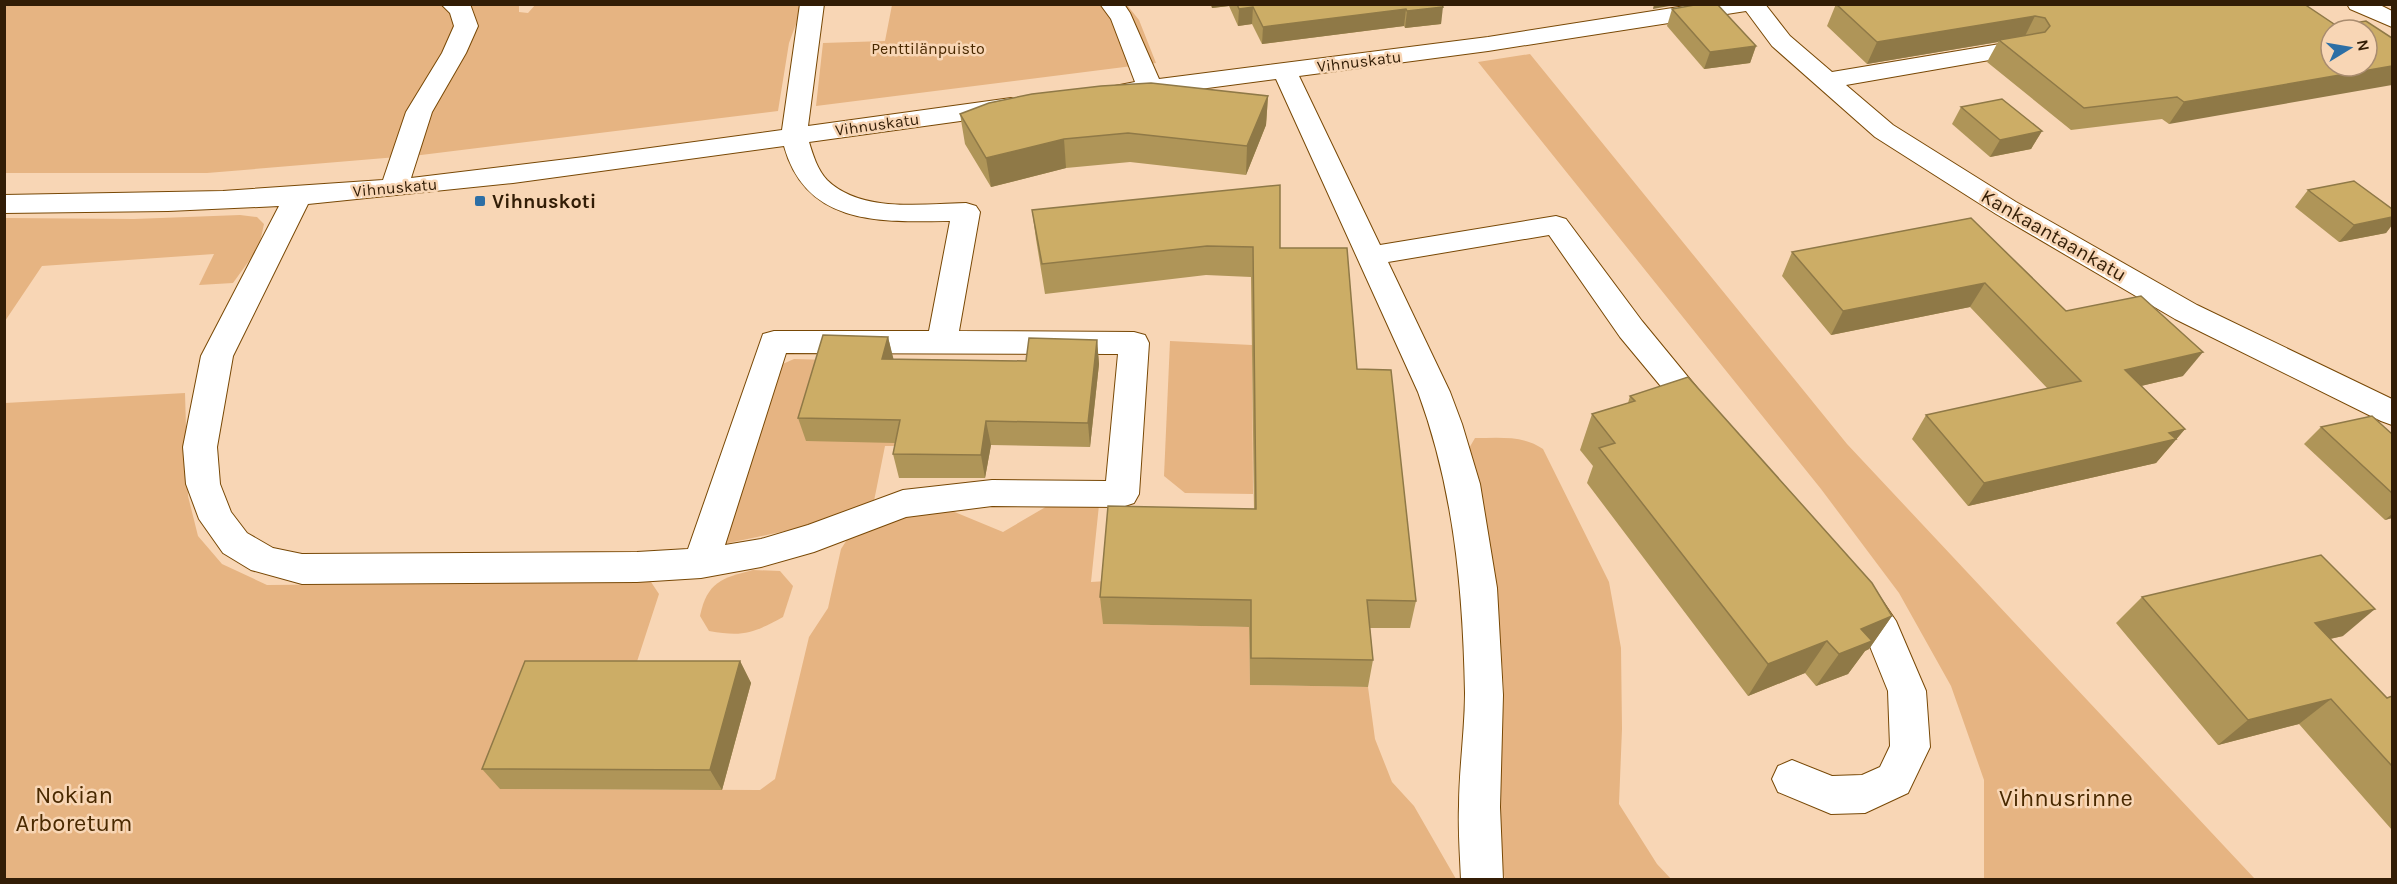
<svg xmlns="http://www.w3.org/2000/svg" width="2397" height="884" viewBox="0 0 2397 884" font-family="Karla,sans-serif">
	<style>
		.green { fill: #e6b482 }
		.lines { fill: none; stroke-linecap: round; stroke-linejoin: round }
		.minor-casing { stroke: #784805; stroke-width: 2 }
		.minor { fill: #fff; fill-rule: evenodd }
		.wall { fill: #af9558 }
		.shaded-wall { fill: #8f7947 }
		.building { fill: #ccad66; stroke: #8f7947; stroke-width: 1.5; fill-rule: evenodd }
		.poi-dot { fill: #2d6fa5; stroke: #f8d6b5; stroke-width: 2 }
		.labels { text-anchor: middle; stroke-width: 5; stroke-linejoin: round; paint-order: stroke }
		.far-park-label { font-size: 16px; fill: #492900; stroke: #f8d6b5 }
		.far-street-label { font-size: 16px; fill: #321d06; stroke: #f8d6b5 }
		.poi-label { font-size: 20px; font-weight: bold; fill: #321d06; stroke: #f8d6b5; text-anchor: start }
		.street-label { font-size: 20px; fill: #321d06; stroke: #f8d6b5 }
		.near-park-label { font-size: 24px; fill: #492900; stroke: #f8d6b5 }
	</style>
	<rect width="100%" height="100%" fill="#f8d6b5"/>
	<g class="green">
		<path d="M519,4V12L528,13L536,4L803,5L789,43L778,111L421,155L207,173H5L4,5Z"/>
		<path d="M892,5H1127L1139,20L1156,63L816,106L823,43L885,41Z"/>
		<path d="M1530,54L1847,444L2255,879H1984V780L1951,686L1899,593L1821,489L1478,62Z"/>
		<path d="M240,215L257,217L264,224L259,247L233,283L199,285L214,254L42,266L5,321V218L134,219Z"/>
		<path d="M1170,341L1252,345L1253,494L1185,493L1164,476Z"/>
		<path d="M794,359L830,360L881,420L906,446H885L874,501L804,527L724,544L778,366Z"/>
		<path d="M185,393L188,496L198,536L222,564L267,585L651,582L659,594L630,683L501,789L760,790L775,779L809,637L828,608L841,549L850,535L905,512L945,508L1003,532L1049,505H1099L1091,582L1107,581L1103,624L1249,627L1250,685L1368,687L1375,739L1392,782L1414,806L1456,879L5,880V403Z"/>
		<path d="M1475,438C1499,438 1523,435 1543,449L1609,582L1621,648L1622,729L1619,804L1657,864L1671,879H1505L1500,859L1499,799L1504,691L1497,590L1468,450Z"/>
		<path d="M753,570L780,571L793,586L783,617C753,633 744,637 709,631L700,616C707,582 722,578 753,570Z"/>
	</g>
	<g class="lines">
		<defs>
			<g id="minor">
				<path d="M441,4H470L478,26L466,53L432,112L411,178L584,157L782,130L800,4H824L808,126L1011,98L1020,101L1024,106L1020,111L1011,114L809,142C813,155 817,169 827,180C861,213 922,204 966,203L976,206L980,212L959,331L1134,332L1145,335L1149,343L1139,494L1134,503L1122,507L992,506L906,517L814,552L761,567L701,578L637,582L302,584L251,570L223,553L199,519L186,484L183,447L201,356L279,206L168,211L4,213V195L223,191L383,180L406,112L442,53L454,26L450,13ZM784,146C806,226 881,222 950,221L929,331H774L763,334L688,549L637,552L302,554L273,548L247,533L231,512L220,484L217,447L233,356L308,204L513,183ZM786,353L1118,354L1106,481L992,480L903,490L808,525L761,539L725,545Z"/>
				<path d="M1100,4H1124L1130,13L1159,79L1488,37L1698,4H1765L1790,36L1832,72L2024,40L2033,42L2036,47L2033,52L2024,54L1846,85L1893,125L2016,202L2197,305L2392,399V425L2381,421L2175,319L1996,214L1875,137L1772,46L1746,11L1488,51L1299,76L1380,245L1556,216L1566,219L1642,321L1720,416L1715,425L1704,428L1693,425L1620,337L1549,235L1388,262L1450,392L1462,424L1480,484L1497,588L1503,695L1500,807L1503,880H1461C1460,855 1458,831 1459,806C1459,769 1465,730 1465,693C1463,589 1454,490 1418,392L1276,79L1124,99L1115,96L1111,91L1115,86L1135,82L1111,19Z"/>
				<path d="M2347,4H2378L2392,11V27L2350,9Z"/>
				<path d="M1857,579L1870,583L1896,621L1926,691L1930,747L1908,793L1865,813L1831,814L1778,792L1772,779L1778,766L1792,760L1832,776L1862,775L1880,767L1890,746L1888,691L1867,639L1839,594L1844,583Z"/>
			</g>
		</defs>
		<use href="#minor" class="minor-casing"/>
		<use href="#minor" class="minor"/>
	</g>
	<g class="wall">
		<path d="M1210,4H1442L1441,24L1405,28L1404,26L1262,44L1252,24L1238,26L1229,6L1212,8Z"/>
		<path d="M1836,4H2304L2169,124L2162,119L2071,130L1987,62L1998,42L1867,64L1827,26Z"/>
		<path d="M1672,9L1756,46L1750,63L1704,69L1667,26Z"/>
		<path d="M1268,96L1266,125L1246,175L1130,162L1066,168L991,187L965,144L960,114Z"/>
		<path d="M1961,107L2042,131L2031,149L1990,157L1952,124Z"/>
		<path d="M2308,190L2392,209V225L2386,233L2339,242L2295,207Z"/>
		<path d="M1032,210L1280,248L1357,369L1416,601L1410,628H1370L1373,660L1368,687L1250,685L1249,627L1103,624L1100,597L1254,509L1251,277L1206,275L1045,294L1036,239Z"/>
		<path d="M1971,218L2066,311L2183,376L2141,386L2185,429L2156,463L1968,506L1912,439L1926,415L2048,389L1970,307L1831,335L1782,276L1792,252Z"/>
		<path d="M888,337L893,359L1026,361L1097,340L1099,364L1090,447L991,445L985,478H899L893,454L895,443L806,441L798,418Z"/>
		<path d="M1630,396L1892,616L1869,649L1865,651L1848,674L1816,686L1805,673L1748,696L1587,483L1593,466L1580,450L1592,414L1628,403Z"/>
		<path d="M2321,427L2392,434V518L2385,520L2304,444Z"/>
		<path d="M2142,597L2343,636L2330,639L2387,698L2392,696V830L2299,724L2218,745L2116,623Z"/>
		<path d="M740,661L751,683L722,790L500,789L482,769Z"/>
	</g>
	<g class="shaded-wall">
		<path d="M1212,4H1229V6L1212,8Z"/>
		<path d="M1654,4H1680L1653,9Z"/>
		<path d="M1253,7L1252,24L1238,26L1239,9Z"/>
		<path d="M1443,7L1441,24L1405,28L1407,11Z"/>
		<path d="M1406,9L1404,26L1262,44L1263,27Z"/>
		<path d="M2035,16L2024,38L1999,40L1998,42L1867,64L1877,42Z"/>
		<path d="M1756,46L1750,63L1704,69L1710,52Z"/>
		<path d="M2392,66V85L2169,124L2184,102Z"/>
		<path d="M1268,96L1266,125L1246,175L1247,146Z"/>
		<path d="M2042,131L2031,149L1990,157L2000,140Z"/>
		<path d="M1064,139L1066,168L991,187L986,158Z"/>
		<path d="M2392,217V225L2386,233L2339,242L2354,225Z"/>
		<path d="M1985,283L1970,307L1831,335L1843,311Z"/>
		<path d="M888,337L894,361L882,359Z"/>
		<path d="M1097,340L1099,364L1090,447L1088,423Z"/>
		<path d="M2203,352L2183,376L2107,394L2125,370Z"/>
		<path d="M986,421L991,445L985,478L981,455Z"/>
		<path d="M2185,429L2156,463L1968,506L1984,483Z"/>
		<path d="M2392,514V518L2385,520Z"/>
		<path d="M2375,609L2343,636L2284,649L2315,623Z"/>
		<path d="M1892,616L1869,649L1865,651L1848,674L1816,686L1839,654L1861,629Z"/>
		<path d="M1827,641L1805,673L1748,696L1768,664Z"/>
		<path d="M740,661L751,683L722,790L710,770Z"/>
		<path d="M2331,699L2299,724L2218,745L2248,720Z"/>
	</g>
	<g class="building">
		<path d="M1237,4H1442L1443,7L1407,11L1406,9L1263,27L1253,7L1239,9Z"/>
		<path d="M1700,4H1717L1756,46L1710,52L1672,9Z"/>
		<path d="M1836,4H2304L2337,26L2366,21L2392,38V66L2184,102L2177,97L2084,108L1999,40L2045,32L2050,26L2045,18L2035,16L1877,42ZM2331,30H2367V66H2331Z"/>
		<path d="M1151,83L1268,96L1247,146L1128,133L1064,139L986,158L960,114L989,103L1032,94L1101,86Z"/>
		<path d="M2002,99L2042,131L2000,140L1961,107Z"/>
		<path d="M2354,181L2392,209V217L2354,225L2308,190Z"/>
		<path d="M1280,185V248H1347L1357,369L1391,370L1416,601L1367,600L1373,660L1251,658V600L1100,597L1108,506L1256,509L1253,247L1207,246L1042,264L1032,210Z"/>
		<path d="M1971,218L2066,311L2141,296L2203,352L2125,370L2185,429L2169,433L2176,439L1984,483L1926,415L2081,381L1985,283L1843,311L1792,252Z"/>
		<path d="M823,335L888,337L882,359L1026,361L1029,338L1097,340L1088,423L986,421L981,455L893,454L900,420L798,418Z"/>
		<path d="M1688,377L1872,583L1892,616L1861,629L1872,641L1839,654L1827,641L1768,664L1599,448L1615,443L1592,414L1635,401L1630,396Z"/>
		<path d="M2372,416L2392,434V493L2321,427Z"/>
		<path d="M2321,555L2375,609L2315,623L2387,698L2392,696V766L2331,699L2248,720L2142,597Z"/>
		<path d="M525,661H740L710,770L482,769Z"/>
	</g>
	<rect class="poi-dot" x="474" y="195" width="12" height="12" rx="3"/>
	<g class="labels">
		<g class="far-park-label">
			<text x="928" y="54">Penttilänpuisto</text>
		</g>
		<g class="far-street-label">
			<text transform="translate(1359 61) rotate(-7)" y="6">Vihnuskatu</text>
			<text transform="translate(877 124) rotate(-8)" y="6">Vihnuskatu</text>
			<text transform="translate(395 187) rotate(-5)" y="6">Vihnuskatu</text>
		</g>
		<g class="poi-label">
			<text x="492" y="208">Vihnuskoti</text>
		</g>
		<g class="street-label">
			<text transform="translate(2054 235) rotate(30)" y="7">Kankaantaankatu</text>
		</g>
		<g class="near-park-label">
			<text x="74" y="803">Nokian<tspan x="74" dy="28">Arboretum</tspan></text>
			<text x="2066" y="806">Vihnusrinne</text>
		</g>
	</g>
	<rect width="2397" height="884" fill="none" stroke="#321d06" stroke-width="12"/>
	<g transform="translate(2349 48) rotate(79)"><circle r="28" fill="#f8d6b5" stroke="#a98c6f" stroke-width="1.5"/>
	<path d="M0-4.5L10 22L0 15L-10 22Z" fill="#2d6fa5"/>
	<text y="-9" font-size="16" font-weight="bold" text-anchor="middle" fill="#321d06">N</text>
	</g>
</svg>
